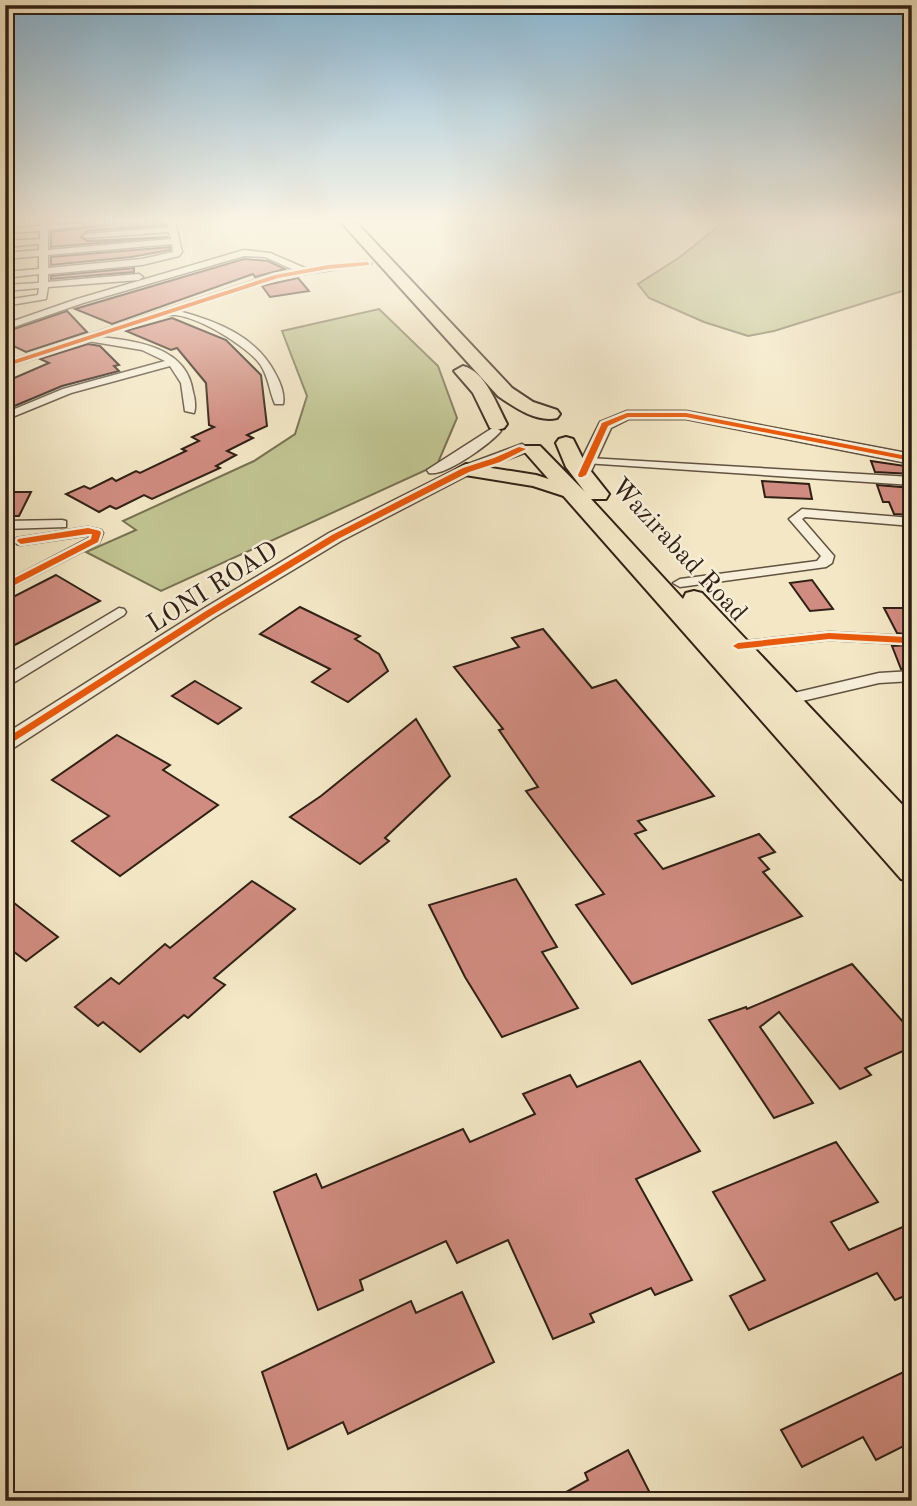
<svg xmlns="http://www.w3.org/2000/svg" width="917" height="1506" viewBox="0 0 917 1506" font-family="'Old Standard TT',serif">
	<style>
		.green { fill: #c0c491; stroke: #787253; stroke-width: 2 }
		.building { fill: #d08c80; stroke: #302015; stroke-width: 2 }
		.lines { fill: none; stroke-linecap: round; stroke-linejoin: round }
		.minor-casing { stroke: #615241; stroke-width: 3 }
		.tertiary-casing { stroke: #615241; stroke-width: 3 }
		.primary-casing { stroke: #302015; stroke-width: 4 }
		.trunk-casing { stroke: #302015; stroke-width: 4 }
		.minor { fill: #f7efd9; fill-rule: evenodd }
		.tertiary { fill: #f7efd9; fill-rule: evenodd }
		.primary { fill: #f3e7c5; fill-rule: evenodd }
		.trunk { fill: #f3e7c5; fill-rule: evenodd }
		.cycleway-casing { stroke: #f7efd9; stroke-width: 5 }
		.cycleway { fill: #e8590c; fill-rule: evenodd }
		.labels { text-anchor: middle; stroke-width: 5; stroke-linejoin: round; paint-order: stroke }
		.street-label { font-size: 26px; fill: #302015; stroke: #f7efd9 }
	</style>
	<rect width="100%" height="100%" fill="#f3e7c5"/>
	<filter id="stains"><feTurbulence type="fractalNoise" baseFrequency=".00286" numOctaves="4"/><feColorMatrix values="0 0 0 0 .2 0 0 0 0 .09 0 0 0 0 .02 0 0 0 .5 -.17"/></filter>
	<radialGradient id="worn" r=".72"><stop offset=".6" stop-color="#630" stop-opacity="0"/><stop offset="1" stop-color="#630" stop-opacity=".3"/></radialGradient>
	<g class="green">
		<path d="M725,221H912V288L774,331L748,336L704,322L649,298L638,284L680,257Z"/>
		<path d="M379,309L438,366L457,418L437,465L161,591L86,552L136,530L123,521L254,461L295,434L307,396L282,331Z"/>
	</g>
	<g class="building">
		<path d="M132,221H164L165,225L87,231L81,237L87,241L168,237L51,247V232Z"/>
		<path d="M170,247V250L131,257L51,265V257Z"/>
		<path d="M244,259L268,261L285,269L255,277L253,274L112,324L75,309Z"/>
		<path d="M134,268V272L51,279V276Z"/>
		<path d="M298,278L309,291L270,297L262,286Z"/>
		<path d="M67,311L87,332L26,352L5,342V332Z"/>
		<path d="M172,318L226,340L261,375L267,426L247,435L253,438L227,451L236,455L216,466L220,468L152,499L144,495L116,509L110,506L99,512L66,494L84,486L90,489L112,478L116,481L136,471L140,473L186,451L182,449L199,441L192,437L214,427L209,425L206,383L177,348L171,350L126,331Z"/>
		<path d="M88,344L100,346L119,365L114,366L119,371L62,386L5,410V382L49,363L40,359Z"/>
		<path d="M871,461L912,467V474L875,472Z"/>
		<path d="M762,481L809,484L812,499L765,497Z"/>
		<path d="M877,485L912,488V515L894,514L889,502H883Z"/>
		<path d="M5,492H31L19,516H5Z"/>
		<path d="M56,575L100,601L5,650V601Z"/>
		<path d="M812,580L833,609L810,611L790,583Z"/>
		<path d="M300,607L360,636L355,639L379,654L388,671L348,702L312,682L330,669L260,634Z"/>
		<path d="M884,608H905L912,621V635L897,633Z"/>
		<path d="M543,629L592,688L616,680L714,796L638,821L646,830L635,834L663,869L759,834L775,852L759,858L769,869L763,872L802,916L632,984L576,905L604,894L526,791L538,787L499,730L503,729L454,667L519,647L512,638Z"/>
		<path d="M912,645V668L901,669L892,646Z"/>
		<path d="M195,681L241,708L218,724L172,696Z"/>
		<path d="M416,719L450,776L385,838L389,841L360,864L290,817L321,796Z"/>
		<path d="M117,735L170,765L163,770L218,805L120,876L72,841L109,816L52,780Z"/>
		<path d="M516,879L557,947L542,952L578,1008L502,1037L465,977L429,905Z"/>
		<path d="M252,881L295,909L214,978L225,985L188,1018L184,1015L140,1052L103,1022L98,1026L75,1007L111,978L119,984L165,944L170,948Z"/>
		<path d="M5,896L58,937L26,961L5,945Z"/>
		<path d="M852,964L912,1032V1047L865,1068L871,1075L840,1089L779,1012L760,1027L813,1103L774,1118L709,1020L746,1007L747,1009Z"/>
		<path d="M640,1061L700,1151L636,1179L692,1280L655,1295L651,1288L590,1314L594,1322L553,1339L508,1240L457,1263L446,1241L360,1280L363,1290L318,1310L274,1192L316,1174L322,1188L463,1129L470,1142L535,1114L523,1094L570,1075L577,1087Z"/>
		<path d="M836,1142L878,1202L831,1222L849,1250L912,1223V1293L895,1300L877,1273L749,1330L730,1296L765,1280L713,1192Z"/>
		<path d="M462,1292L494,1362L348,1434L343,1422L288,1449L262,1372L411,1301L416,1313Z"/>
		<path d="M912,1368V1442L876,1460L863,1437L802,1467L781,1430Z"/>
		<path d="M628,1450L654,1501H550L588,1480L585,1473Z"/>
	</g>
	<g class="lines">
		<defs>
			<g id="minor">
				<path d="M40,221H48V225L130,221L48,230V250L171,239L169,232L87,238L83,236L87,234L168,227L167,221H175L182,252L179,256L142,265L48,274V282L139,274L143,277L139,280L48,287L46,299L5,306V300L38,295L39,288L5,291V285L39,283V274L5,278V272L39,269V256L5,259V253L39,250V244L5,247V241L40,239V231L5,233V229L40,226ZM172,244L173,252L142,259L48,268V255Z"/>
				<path d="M244,250L270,253L305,268L367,261L371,264L279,278L179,311C216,321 256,336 275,373C280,382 285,394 283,404H275C269,391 269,377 260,364C246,345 191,311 167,315C145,319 122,330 100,337C137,341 187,347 193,392C195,399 196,407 194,413L185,411L181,383L170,366L71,393L5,420V413L63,389L165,361L142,350L88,341L5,368V362L274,274L294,270L265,257L244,256L83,303L5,330V324L77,299Z"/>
				<path d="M589,458L912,477V485L585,463L583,461Z"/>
				<path d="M802,509L912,518V526L805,517L802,519L834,556L832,563L826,567L680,587L673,583L680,579L817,561L821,556L789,519Z"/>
				<path d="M62,520L66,521V527L5,529V521Z"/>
				<path d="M88,527L101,530L103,533L99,543L5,591V582L89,538L90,535L21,545L17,544V538Z"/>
				<path d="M119,608L124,609L126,612L124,615L5,688V676Z"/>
				<path d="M829,632L906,636L911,637L912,642L906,644L829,640L738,650L731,646L738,642Z"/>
				<path d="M912,671V681L879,683L781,706L773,701L781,696L879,673Z"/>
			</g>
			<g id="tertiary">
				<path d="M627,411H686L912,454V464L686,419H629L611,428L588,478H576L574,475L600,422Z"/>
				<path d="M494,427L501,431C491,443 445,477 429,473L427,470Z"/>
				<path d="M522,444L530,449L527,452L472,473L341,541L215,617L12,749L5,751V734L203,609L329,533L460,467Z"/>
			</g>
			<path id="primary" d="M466,464L536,475L583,490L586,494L583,498L576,500L533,486L459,474L456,470Z"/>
			<g id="trunk">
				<path d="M340,221H355L512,388L533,402L557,410L560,414L557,418C537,423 514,407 498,396Z"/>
				<path d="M463,366C485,371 497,405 507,424L504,428L497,430L490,428L473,393L454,371Z"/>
				<path d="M566,437L573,439L586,465L609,494L606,499H591L683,599L686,593L694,591L702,593L912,815V845L904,843L912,851V882L901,879L523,450L526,446H540L585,492L566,467L556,443L559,439Z"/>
			</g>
		</defs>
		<use href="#minor" class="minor-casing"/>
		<use href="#tertiary" class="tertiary-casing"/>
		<use href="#primary" class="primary-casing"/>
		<use href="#trunk" class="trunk-casing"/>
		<use href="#minor" class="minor"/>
		<use href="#tertiary" class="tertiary"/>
		<use href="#primary" class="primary"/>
		<use href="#trunk" class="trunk"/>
		<defs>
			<g id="cycleway">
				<path d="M367,262L369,263V265L328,269L278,278L5,367V363L275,275L328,265Z"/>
				<path d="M627,413H686L912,457V461L686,417H628L608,426L586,475L582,477H579L578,475L602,423Z"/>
				<path d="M519,447L526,449L500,462L469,472L338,539L212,615L5,747V739L206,611L332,535L463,468L494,458Z"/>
				<path d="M88,528L100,531L101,533L98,542L5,590V583L91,539L92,534H88L21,544L17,541L18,539Z"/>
				<path d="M829,633L906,637L911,640L906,643L829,639L738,649L733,646L738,643Z"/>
			</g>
		</defs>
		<use href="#cycleway" class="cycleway-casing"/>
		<use href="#cycleway" class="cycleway"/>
	</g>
	<linearGradient id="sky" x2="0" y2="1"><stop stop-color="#8ab8d6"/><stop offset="0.51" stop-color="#faf4e5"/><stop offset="1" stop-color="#faf4e5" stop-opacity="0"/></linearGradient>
	<rect width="917" height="432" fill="url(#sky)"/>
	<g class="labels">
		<g class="street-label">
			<text transform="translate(680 549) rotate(47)" y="9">Wazirabad Road</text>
			<text transform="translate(212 586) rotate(-32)" y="9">LONI ROAD</text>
		</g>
	</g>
	<rect width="917" height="1506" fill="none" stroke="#f3e7c5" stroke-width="28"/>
	<rect x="7" y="7" width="903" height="1492" fill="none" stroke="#302015" stroke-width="3.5"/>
	<rect x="14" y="14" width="889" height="1478" fill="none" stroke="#302015" stroke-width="2"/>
	<rect width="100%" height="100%" filter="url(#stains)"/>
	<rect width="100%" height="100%" fill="url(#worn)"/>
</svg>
